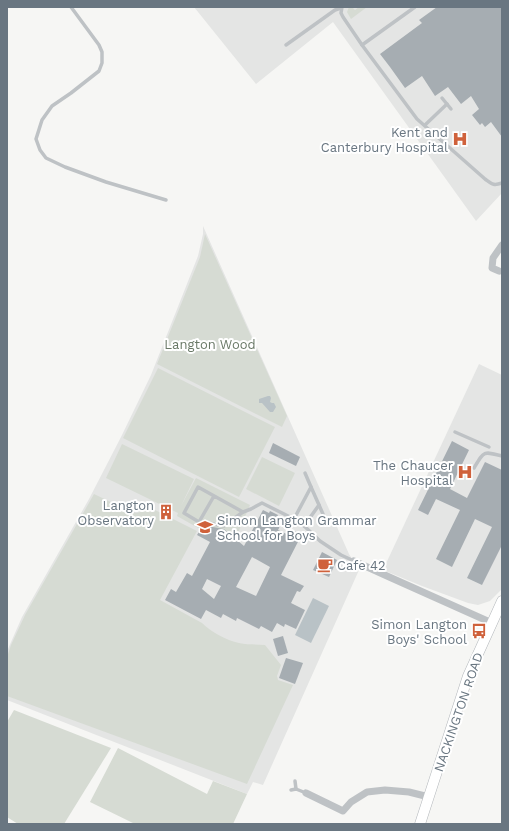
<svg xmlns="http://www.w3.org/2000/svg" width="509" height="831" viewBox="0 0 509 831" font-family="'Work Sans',sans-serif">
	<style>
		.built { fill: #e4e5e4 }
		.green { fill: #d6dbd3 }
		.water { fill: #b9c2c6 }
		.building { fill: #a6adb2; fill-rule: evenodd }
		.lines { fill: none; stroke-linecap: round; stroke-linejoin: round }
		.secondary-casing { stroke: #b3b7bb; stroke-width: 11 }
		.service { stroke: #bec2c5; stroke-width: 3.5 }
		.minor { stroke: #bec2c5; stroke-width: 7 }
		.secondary { stroke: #fff; stroke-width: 10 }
		.labels { text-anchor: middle; stroke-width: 4; stroke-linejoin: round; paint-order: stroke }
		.poi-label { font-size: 13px; fill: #697681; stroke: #fff; text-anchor: end }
		.park-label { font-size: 13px; fill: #6a7967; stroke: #fff }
		.street-label { font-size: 13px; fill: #697681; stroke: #fff }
	</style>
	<rect width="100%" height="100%" fill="#f6f6f4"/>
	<g class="built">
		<path d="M194,7H502V193L476,221L333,22L256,84Z"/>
		<path d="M203,226L349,554L359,570L263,785L253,782L247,794L7,700V652L8,649L22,617L89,499L121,437L151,375L198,256L203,234Z"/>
		<path d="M479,364L502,375V589L490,601L478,605L468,603L422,586L383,570Z"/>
	</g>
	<g class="green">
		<path d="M349,7H352L355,10L359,7H367L351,19L347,12Z"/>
		<path d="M205,234L287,416L282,427L157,364L200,257Z"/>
		<path d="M158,368L275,427L239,497L123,438Z"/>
		<path d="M122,444L194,479L181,506L196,478L250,505L234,542L207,533L177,516L178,513L106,478Z"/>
		<path d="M262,457L295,473L279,506L246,489Z"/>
		<path d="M94,494L117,505L136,513L153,509L197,531L160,600L202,623C211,632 226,640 239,643C247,645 256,644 265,645L281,665L277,676L278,680L293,685L247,784L7,696V657L11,645L25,615L69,538Z"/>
		<path d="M14,710L111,748L64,824H18L7,817V722Z"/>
		<path d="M118,748L207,794L213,781L247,794L233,824H135L90,802Z"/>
	</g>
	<g class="water">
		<path d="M268,396H270L271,398L270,402L272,403H274L276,407L273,412H270L262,403H259V399Z"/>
		<path d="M313,598L329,606L311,643L295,635Z"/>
	</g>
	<g class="building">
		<path d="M437,7H502V137L491,122L485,127L482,123L480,125L472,115L479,109L471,96L461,104L448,87L435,96L422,76L405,88L390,67L380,54L422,23L419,20Z"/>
		<path d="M452,441L469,450L450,489L467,498L485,462L502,470V545L482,585L467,578L492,527L475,519L452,567L436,559L460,510L436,499L428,515L418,510Z"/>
		<path d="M273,443L300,457L296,466L269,453Z"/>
		<path d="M165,508L170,511L168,516L162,513Z"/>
		<path d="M263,510L269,513L270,511L278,515L277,517L283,520L278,530L291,536L294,531L302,534L281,575L304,586L300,592L297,591L291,603L305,610L296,629L285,624L284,627L277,623L272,632L261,626L259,629L237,618L236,621L223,614L221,618L206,610L201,619L165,600L171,589L176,592L187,573L192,576L210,542L197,535L204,524L207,526L224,529L244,546ZM252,557L270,567L256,596L236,587ZM207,579L221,586L214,599L202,589Z"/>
		<path d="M322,552L337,560L329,577L313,570Z"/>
		<path d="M283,636L288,653L278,656L273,639Z"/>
		<path d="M286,658L303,663L295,684L279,678Z"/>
	</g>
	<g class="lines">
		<defs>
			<path id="secondary" d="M420,824L468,676L502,601"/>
		</defs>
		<use href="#secondary" class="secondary-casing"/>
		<g class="service">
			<path d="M71,7L99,45L102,52V63L99,71L71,93L52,106L42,120L36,139L40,150L46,158L65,167L106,182L166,200"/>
			<path d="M342,7L341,13L343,17L362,45L417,119L485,179C492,184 493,186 502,183"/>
			<path d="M286,45L335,10L341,8"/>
			<path d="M362,45L415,7"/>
			<path d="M442,98L451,109"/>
			<path d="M425,125L447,104"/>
			<path d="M455,432L489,447"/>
			<path d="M474,468C484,451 483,451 502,456"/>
			<path d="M305,473L311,487"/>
			<path d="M214,496L199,522L184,513L198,487L243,512L251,509L262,503L300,522L320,541L341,555L354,561"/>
			<path d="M319,505L326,521"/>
			<path d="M294,519L311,487L319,505L304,526"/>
			<path d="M208,523L224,526L243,512"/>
			<path d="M295,781L296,789"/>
			<path d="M291,790L296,789L306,793"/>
		</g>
		<g class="minor">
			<path d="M499,271L492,268L493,258L502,245"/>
			<path d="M354,561L387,576L492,623"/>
			<path d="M306,793L343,811L351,802L367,792L385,790L409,792L429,797"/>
		</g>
		<use href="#secondary" class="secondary"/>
	</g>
	<defs>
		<symbol id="hospital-bare" viewBox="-9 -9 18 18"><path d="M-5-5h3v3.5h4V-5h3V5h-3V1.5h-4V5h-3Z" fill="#cf613b" stroke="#fff" stroke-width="2.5" paint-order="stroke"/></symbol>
		<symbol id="building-bare" viewBox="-9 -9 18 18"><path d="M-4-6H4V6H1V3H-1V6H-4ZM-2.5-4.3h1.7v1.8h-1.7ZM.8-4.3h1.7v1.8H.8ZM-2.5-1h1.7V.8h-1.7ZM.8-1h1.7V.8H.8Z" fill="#cf613b" stroke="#fff" stroke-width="2.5" paint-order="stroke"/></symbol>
		<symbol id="school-bare" viewBox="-9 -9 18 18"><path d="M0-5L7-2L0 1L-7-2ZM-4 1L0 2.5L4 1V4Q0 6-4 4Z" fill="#cf613b" stroke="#fff" stroke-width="2.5" paint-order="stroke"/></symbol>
		<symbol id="cafe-bare" viewBox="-9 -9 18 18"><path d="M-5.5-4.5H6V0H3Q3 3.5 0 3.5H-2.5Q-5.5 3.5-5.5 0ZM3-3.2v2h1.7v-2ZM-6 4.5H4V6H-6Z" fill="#cf613b" stroke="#fff" stroke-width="2.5" paint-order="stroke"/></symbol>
		<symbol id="bus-bare" viewBox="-9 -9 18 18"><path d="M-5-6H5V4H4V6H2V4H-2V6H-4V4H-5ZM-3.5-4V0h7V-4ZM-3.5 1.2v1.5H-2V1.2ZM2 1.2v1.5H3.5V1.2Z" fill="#cf613b" stroke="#fff" stroke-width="2.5" paint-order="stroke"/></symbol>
	</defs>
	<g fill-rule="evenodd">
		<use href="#hospital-bare" x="449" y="128" width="22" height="22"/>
		<use href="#hospital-bare" x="454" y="461" width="22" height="22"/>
		<use href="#building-bare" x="155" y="501" width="22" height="22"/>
		<use href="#school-bare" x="194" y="516" width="22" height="22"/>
		<use href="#cafe-bare" x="314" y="554" width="22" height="22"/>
		<use href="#bus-bare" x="468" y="620" width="22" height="22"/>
	</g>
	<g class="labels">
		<g class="poi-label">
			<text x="448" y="137">Kent and<tspan x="448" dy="15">Canterbury Hospital</tspan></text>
			<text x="453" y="470">The Chaucer<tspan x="453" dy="15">Hospital</tspan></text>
			<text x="154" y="510">Langton<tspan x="154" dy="15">Observatory</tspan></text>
			<text x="217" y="525" text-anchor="start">Simon Langton Grammar<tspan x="217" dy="15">School for Boys</tspan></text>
			<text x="337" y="570" text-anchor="start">Cafe 42</text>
			<text x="467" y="629">Simon Langton<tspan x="467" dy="15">Boys' School</tspan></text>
		</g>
		<g class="park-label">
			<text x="210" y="349">Langton Wood</text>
		</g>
		<g class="street-label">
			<text transform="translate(458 712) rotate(-71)" y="5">NACKINGTON ROAD</text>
		</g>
	</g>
	<rect width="509" height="831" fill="none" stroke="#697681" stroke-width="16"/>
</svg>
